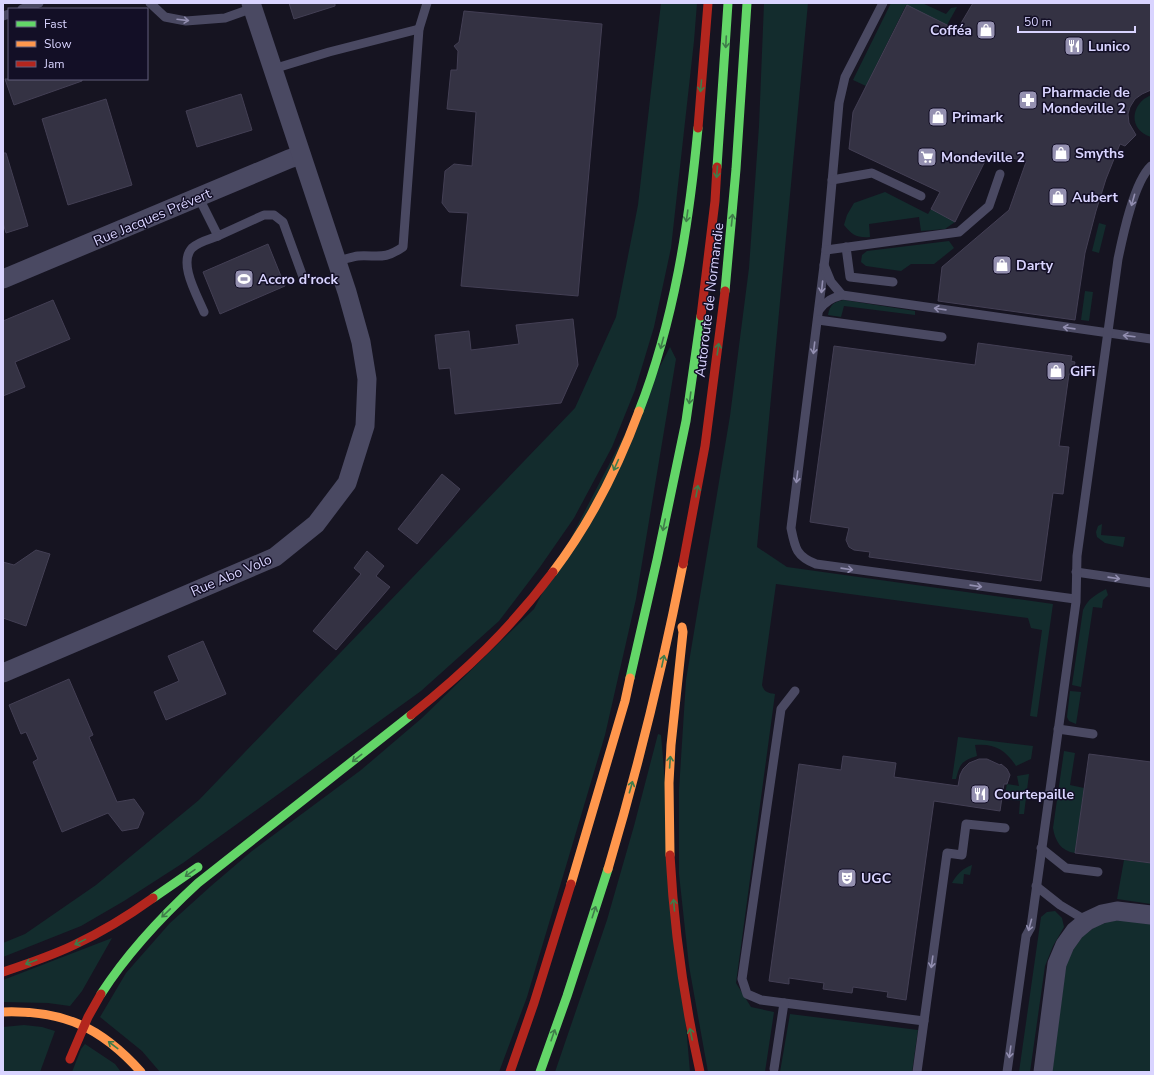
<svg xmlns="http://www.w3.org/2000/svg" width="1154" height="1075" viewBox="0 0 1154 1075" font-family="'Nunito Sans',sans-serif">
	<style>
		.green { fill: #132c2d }
		.building { fill: #343243; stroke: #433f54 }
		.lines { fill: none; stroke-linecap: round; stroke-linejoin: round }
		.lane { stroke: #4a4962; stroke-width: 9 }
		.street { stroke: #4a4962; stroke-width: 19 }
		.fast { stroke: #63d668; stroke-width: 9 }
		.slow { stroke: #ff974d; stroke-width: 9 }
		.jam { stroke: #b3261e; stroke-width: 9 }
		.jam-bridge { stroke: #b3261e; stroke-width: 9 }
		.oneway { stroke: #928eb0 }
		.oneway2 { stroke: #3f7c4a }
		.labels { text-anchor: middle; stroke-width: 3; stroke-linejoin: round; paint-order: stroke }
		.poi-label { font-size: 14px; font-weight: bold; fill: #d9d4ff; stroke: #130f26; text-anchor: start }
		.street-label { font-size: 14px; fill: #d9d4ff; stroke: #130f26 }
	</style>
	<rect width="100%" height="100%" fill="#161421"/>
	<g class="green">
		<path d="M661,3H697L694,41L671,248L654,327L635,390L612,447L574,518L540,567L499,621L421,691L183,863L124,901L81,926L3,957V943L25,934L96,885L199,800L575,408L616,317L638,205Z"/>
		<path d="M764,3H808L757,547L787,567L1053,604L1037,717L1030,716L1042,630L1031,628L1028,618L776,584L762,685C764,692 768,693 775,694L736,983L751,1007L774,1012L765,1072H708L689,966L679,874V790L686,680L730,416L749,268L759,126Z"/>
		<path d="M891,3H922L946,14L951,8L957,7L947,25L906,5L866,86L853,80Z"/>
		<path d="M1151,95V137C1128,130 1130,104 1151,95Z"/>
		<path d="M885,192L928,214L931,209L955,222L945,229L921,231L919,217L869,224L870,237C857,238 852,235 844,225L847,215L854,203Z"/>
		<path d="M1099,223L1106,225L1099,253L1092,251Z"/>
		<path d="M949,241L954,248L934,264H911L901,271L866,266L861,262L862,255L867,251Z"/>
		<path d="M1085,291L1093,292L1089,321L1081,320Z"/>
		<path d="M844,300L915,311V315L844,306L841,317L828,315C830,305 833,302 844,300Z"/>
		<path d="M670,347L676,359L636,599L605,735L527,997L499,1072H160L142,1051L100,1017L126,973L170,923L211,886L252,851L361,770L422,718L534,609Z"/>
		<path d="M1102,524L1101,535L1125,537L1123,547L1105,543L1097,537L1096,532L1098,526Z"/>
		<path d="M1106,589L1108,595L1103,600L1102,608L1093,607L1081,687L1072,685L1083,610C1088,599 1095,595 1106,589Z"/>
		<path d="M1070,691L1081,692L1076,724L1069,721L1067,717Z"/>
		<path d="M658,734L661,735L690,1072H555L607,920L634,826Z"/>
		<path d="M958,737L1033,746L1031,759L1016,766C1006,750 994,743 975,745L977,756C961,761 960,764 956,779H952Z"/>
		<path d="M1064,751L1075,753L1070,785L1084,788L1075,853C1061,851 1055,841 1053,828Z"/>
		<path d="M1029,774L1024,814H1019L1020,801L1004,799L1007,784L1019,786L1017,776Z"/>
		<path d="M1124,860L1151,863V904L1117,899Z"/>
		<path d="M972,865L970,875L964,874L963,884L952,883C957,874 962,869 972,865Z"/>
		<path d="M1055,911L1062,918L1064,927L1053,946L1045,966L1030,1072H1019L1041,917L1047,912Z"/>
		<path d="M1120,920L1151,922V1072H1052L1066,965L1074,948L1083,936L1095,927L1107,922Z"/>
		<path d="M112,938L82,991L70,1006L48,1003L3,1002V980Z"/>
		<path d="M790,1014L918,1030L912,1072H780Z"/>
		<path d="M24,1025L42,1027L55,1031L40,1072H3V1027Z"/>
		<path d="M85,1044L115,1064L121,1072H72L81,1049Z"/>
	</g>
	<g class="building">
		<path d="M289,3H335V6L294,19Z"/>
		<path d="M973,3H1151V90L1142,94L1135,99L1130,107L1128,114L1129,123L1136,135L1125,146L1120,144L1106,179L1096,211L1085,253L1075,320L938,301L942,267L1009,210L1026,162L990,151L955,222L931,209L940,192L849,149L853,112L907,5L957,30Z"/>
		<path d="M464,11L602,24L578,296L461,286L468,213L449,212L442,203L445,171L454,164L472,166L476,112L447,109L451,70H457L458,51L454,46L459,42Z"/>
		<path d="M5,79H82V81L14,105Z"/>
		<path d="M241,94L252,130L197,147L186,111Z"/>
		<path d="M106,99L132,185L68,205L42,119Z"/>
		<path d="M3,153H6L28,226L6,233L3,223Z"/>
		<path d="M268,244L285,286L220,314L203,272Z"/>
		<path d="M53,300L70,339L15,362L25,387L3,396V321Z"/>
		<path d="M573,319L578,365L561,403L455,414L450,368L439,369L435,335L469,331L471,350L519,344L516,325Z"/>
		<path d="M978,343L1072,356L1071,361L1075,362L1073,374H1069L1059,446L1069,447L1063,494L1053,493L1041,581L869,557L870,552L854,550L849,547L846,540L849,528L810,522L834,346L975,365Z"/>
		<path d="M442,474L460,489L417,544L398,529Z"/>
		<path d="M36,550L50,554L26,626L3,618V562L14,565Z"/>
		<path d="M367,551L384,566L376,576L390,587L336,650L313,631L361,574L354,568Z"/>
		<path d="M203,641L226,694L166,720L154,692L179,681L168,656Z"/>
		<path d="M69,679L93,735L89,737L117,802L134,799L144,813L138,828L122,831L108,813L62,832L33,762L38,759L26,732L21,734L9,705Z"/>
		<path d="M1089,754L1151,762V863L1075,853Z"/>
		<path d="M843,756L896,763L894,777L958,786L960,775L963,769L969,763L979,759H987L1000,765L1001,764L1007,769L1010,775L1007,784H1004L1000,811L934,801L906,1000L887,997L888,992L853,987L852,993L823,989L824,983L789,978V984L769,981L799,764L841,770Z"/>
	</g>
	<g class="lines">
		<g class="lane">
			<path d="M150,3L165,17L186,21L225,18L253,8"/>
			<path d="M883,3L845,77L839,103L826,250L791,528C795,548 796,556 816,564L1075,599"/>
			<path d="M22,9L39,3"/>
			<path d="M3,16L9,14"/>
			<path d="M273,69L329,52L419,29"/>
			<path d="M832,180L872,173L921,196"/>
			<path d="M199,198L218,236L264,215H274L283,222L303,277"/>
			<path d="M846,247L850,277L893,282"/>
			<path d="M826,250L959,232L989,206L1000,174"/>
			<path d="M336,261C343,260 351,257 358,256C379,255 384,260 403,247L419,29L427,3"/>
			<path d="M824,265L831,282L842,295"/>
			<path d="M819,310C826,301 832,298 842,295L1151,339"/>
			<path d="M204,312C197,295 178,263 192,248C198,242 210,239 218,236"/>
			<path d="M818,320L942,337"/>
			<path d="M1076,572L1151,583"/>
			<path d="M795,691L781,709L742,979L747,994L761,1000L924,1021"/>
			<path d="M1058,729L1093,734"/>
			<path d="M1041,848L1066,868L1098,872"/>
			<path d="M1036,886L1060,905L1087,921"/>
			<path d="M774,1069L784,1003"/>
			<path d="M917,1072L947,853L962,855L966,824L1005,828"/>
			<path d="M1007,1072L1026,936L1031,927L1076,602L1077,556L1118,259C1123,235 1134,182 1151,166"/>
		</g>
		<g class="street">
			<path d="M3,279L289,159L301,155"/>
			<path d="M3,673L275,557L316,524L347,483L365,426L367,379L361,342L347,292L251,3"/>
			<path d="M1043,1072L1057,964L1065,945L1075,931L1087,921L1102,914L1117,911L1151,915"/>
		</g>
		<g class="fast">
			<path d="M717,167L728,3"/>
			<path d="M725,291L736,169L747,3"/>
			<path d="M639,411C674,321 689,224 698,128"/>
			<path d="M630,678L657,560L686,421L701,316"/>
			<path d="M153,898L198,867"/>
			<path d="M101,994C128,952 161,917 198,883L411,715"/>
			<path d="M540,1072L567,996L608,869"/>
		</g>
		<g class="slow">
			<path d="M553,572C590,523 618,468 639,411"/>
			<path d="M670,855L669,783L671,745L683,632L682,627"/>
			<path d="M608,869C638,768 663,666 683,564"/>
			<path d="M571,884L625,701L630,678"/>
			<path d="M3,1012C63,1010 101,1027 141,1072"/>
		</g>
		<g class="jam">
			<path d="M698,128L708,3"/>
			<path d="M701,316L715,201L717,167"/>
			<path d="M683,564L705,446L725,291"/>
			<path d="M411,715C466,671 510,629 553,572"/>
			<path d="M670,855C674,929 684,1000 700,1072"/>
			<path d="M3,972C27,964 51,956 74,945C102,932 128,916 153,898"/>
			<path d="M510,1072L534,1003L571,884"/>
		</g>
		<path class="jam-bridge" d="M70,1059L88,1017L101,994"/>
	</g>
	<defs><path id="oneway-shaft" d="M-6 0H5M1.5-3L5.5 0L1.5 3" fill="none" stroke-width="1.6" stroke-linecap="round" stroke-linejoin="round"/></defs>
	<g class="oneway">
		<use href="#oneway-shaft" transform="translate(183 20) rotate(7)"/>
		<use href="#oneway-shaft" transform="translate(1133 200) rotate(106)"/>
		<use href="#oneway-shaft" transform="translate(822 287) rotate(96)"/>
		<use href="#oneway-shaft" transform="translate(940 309) rotate(-172)"/>
		<use href="#oneway-shaft" transform="translate(1069 328) rotate(-172)"/>
		<use href="#oneway-shaft" transform="translate(1129 336) rotate(-173)"/>
		<use href="#oneway-shaft" transform="translate(814 348) rotate(97)"/>
		<use href="#oneway-shaft" transform="translate(797 477) rotate(97)"/>
		<use href="#oneway-shaft" transform="translate(847 569) rotate(8)"/>
		<use href="#oneway-shaft" transform="translate(1114 578) rotate(8)"/>
		<use href="#oneway-shaft" transform="translate(976 586) rotate(8)"/>
		<use href="#oneway-shaft" transform="translate(1030 925) rotate(105)"/>
		<use href="#oneway-shaft" transform="translate(932 962) rotate(98)"/>
		<use href="#oneway-shaft" transform="translate(1010 1052) rotate(98)"/>
	</g>
	<g class="oneway2">
		<use href="#oneway-shaft" transform="translate(726 42) rotate(93)"/>
		<use href="#oneway-shaft" transform="translate(701 86) rotate(95)"/>
		<use href="#oneway-shaft" transform="translate(717 172) rotate(94)"/>
		<use href="#oneway-shaft" transform="translate(687 216) rotate(98)"/>
		<use href="#oneway-shaft" transform="translate(732 220) rotate(-84)"/>
		<use href="#oneway-shaft" transform="translate(662 343) rotate(105)"/>
		<use href="#oneway-shaft" transform="translate(718 349) rotate(-82)"/>
		<use href="#oneway-shaft" transform="translate(690 398) rotate(98)"/>
		<use href="#oneway-shaft" transform="translate(616 465) rotate(114)"/>
		<use href="#oneway-shaft" transform="translate(697 491) rotate(-80)"/>
		<use href="#oneway-shaft" transform="translate(664 525) rotate(102)"/>
		<use href="#oneway-shaft" transform="translate(663 661) rotate(-78)"/>
		<use href="#oneway-shaft" transform="translate(357 758) rotate(142)"/>
		<use href="#oneway-shaft" transform="translate(670 762) rotate(-86)"/>
		<use href="#oneway-shaft" transform="translate(631 787) rotate(-74)"/>
		<use href="#oneway-shaft" transform="translate(190 873) rotate(145)"/>
		<use href="#oneway-shaft" transform="translate(674 905) rotate(-95)"/>
		<use href="#oneway-shaft" transform="translate(594 912) rotate(-72)"/>
		<use href="#oneway-shaft" transform="translate(166 913) rotate(136)"/>
		<use href="#oneway-shaft" transform="translate(80 942) rotate(154)"/>
		<use href="#oneway-shaft" transform="translate(31 962) rotate(160)"/>
		<use href="#oneway-shaft" transform="translate(691 1034) rotate(-102)"/>
		<use href="#oneway-shaft" transform="translate(553 1035) rotate(-71)"/>
		<use href="#oneway-shaft" transform="translate(113 1045) rotate(-143)"/>
	</g>
	<defs>
		<symbol id="shop-square" viewBox="-11 -11 22 22"><rect x="-9" y="-9" width="18" height="18" rx="4" fill="#9591b1" stroke="#130f26"/><path d="M-5-2.5h2.3a2.7 3.5 0 0 1 5.4 0H5L5.5 6h-11ZM-1.5-2.5h3a1.5 2.3 0 0 0-3 0Z" fill="#fff"/></symbol>
		<symbol id="restaurant-square" viewBox="-11 -11 22 22"><rect x="-9" y="-9" width="18" height="18" rx="4" fill="#9591b1" stroke="#130f26"/><path d="M-5-6h1v4h1v-4h1v4h1v-4h1v5L-1.5 .5V6h-2V.5L-5-1ZM5-6V6H3V1.5H1.5Q1.5-4 5-6Z" fill="#fff"/></symbol>
		<symbol id="pharmacy-square" viewBox="-11 -11 22 22"><rect x="-9" y="-9" width="18" height="18" rx="4" fill="#9591b1" stroke="#130f26"/><path d="M-2-6h4v4h4v4h-4v4h-4v-4h-4v-4h4Z" fill="#fff"/></symbol>
		<symbol id="supermarket-square" viewBox="-11 -11 22 22"><rect x="-9" y="-9" width="18" height="18" rx="4" fill="#9591b1" stroke="#130f26"/><path d="M-6-5.5h2.5l.6 2H6L4.5 2H-2.5L-4.4-4H-6ZM-1.5 3.2a1.3 1.3 0 1 0 .1 0ZM3 3.2a1.3 1.3 0 1 0 .1 0Z" fill="#fff"/></symbol>
		<symbol id="stadium-square" viewBox="-11 -11 22 22"><rect x="-9" y="-9" width="18" height="18" rx="4" fill="#9591b1" stroke="#130f26"/><path d="M0-5a6.5 5 0 1 0 0 10a6.5 5 0 1 0 0-10ZM-3.5-1.8h7v3.6h-7Z" fill="#fff"/></symbol>
		<symbol id="theatre-square" viewBox="-11 -11 22 22"><rect x="-9" y="-9" width="18" height="18" rx="4" fill="#9591b1" stroke="#130f26"/><path d="M-5-5.5Q0-4 5-5.5V0Q5 5 0 6Q-5 5-5 0ZM-3.3-2.5H-1v1.5H-3.3ZM1-2.5H3.3v1.5H1ZM-2.8 1Q0 5.5 2.8 1Z" fill="#fff"/></symbol>
	</defs>
	<g fill-rule="evenodd">
		<use href="#shop-square" x="975" y="19" width="22" height="22"/>
		<use href="#restaurant-square" x="1063" y="35" width="22" height="22"/>
		<use href="#pharmacy-square" x="1017" y="89" width="22" height="22"/>
		<use href="#shop-square" x="927" y="106" width="22" height="22"/>
		<use href="#shop-square" x="1050" y="142" width="22" height="22"/>
		<use href="#supermarket-square" x="916" y="146" width="22" height="22"/>
		<use href="#shop-square" x="1047" y="186" width="22" height="22"/>
		<use href="#shop-square" x="991" y="254" width="22" height="22"/>
		<use href="#stadium-square" x="233" y="268" width="22" height="22"/>
		<use href="#shop-square" x="1045" y="360" width="22" height="22"/>
		<use href="#restaurant-square" x="969" y="783" width="22" height="22"/>
		<use href="#theatre-square" x="836" y="867" width="22" height="22"/>
	</g>
	<g class="labels">
		<g class="poi-label">
			<text x="972" y="35" text-anchor="end">Cofféa</text>
			<text x="1088" y="51">Lunico</text>
			<text x="1042" y="97">Pharmacie de<tspan x="1042" dy="16">Mondeville 2</tspan></text>
			<text x="952" y="122">Primark</text>
			<text x="1075" y="158">Smyths</text>
			<text x="941" y="162">Mondeville 2</text>
			<text x="1072" y="202">Aubert</text>
			<text x="1016" y="270">Darty</text>
			<text x="258" y="284">Accro d'rock</text>
			<text x="1070" y="376">GiFi</text>
			<text x="994" y="799">Courtepaille</text>
			<text x="861" y="883">UGC</text>
		</g>
		<g class="street-label">
			<text transform="translate(152 217) rotate(-23)" y="5">Rue Jacques Prévert</text>
			<text transform="translate(709 300) rotate(-83)" y="5">Autoroute de Normandie</text>
			<text transform="translate(231 575) rotate(-23)" y="5">Rue Abo Volo</text>
		</g>
	</g>
	<rect width="1154" height="1075" fill="none" stroke="#d9d4ff" stroke-width="8"/>
	<rect x="8" y="8" width="140" height="72" fill="#130f26" stroke="#625e7d"/>
	<rect x="16" y="21" width="20" height="6" fill="#63d668" stroke="#625e7d"/>
	<text x="44" y="28" font-size="12" fill="#d9d4ff">Fast</text>
	<rect x="16" y="41" width="20" height="6" fill="#ff974d" stroke="#625e7d"/>
	<text x="44" y="48" font-size="12" fill="#d9d4ff">Slow</text>
	<rect x="16" y="61" width="20" height="6" fill="#b3261e" stroke="#625e7d"/>
	<text x="44" y="68" font-size="12" fill="#d9d4ff">Jam</text>
	<path d="M1018 26v6h117v-6" fill="none" stroke="#d9d4ff" stroke-width="2"/>
	<text x="1024" y="26" font-size="12" fill="#d9d4ff" stroke="#130f26" stroke-width="3" paint-order="stroke">50 m</text>
</svg>
